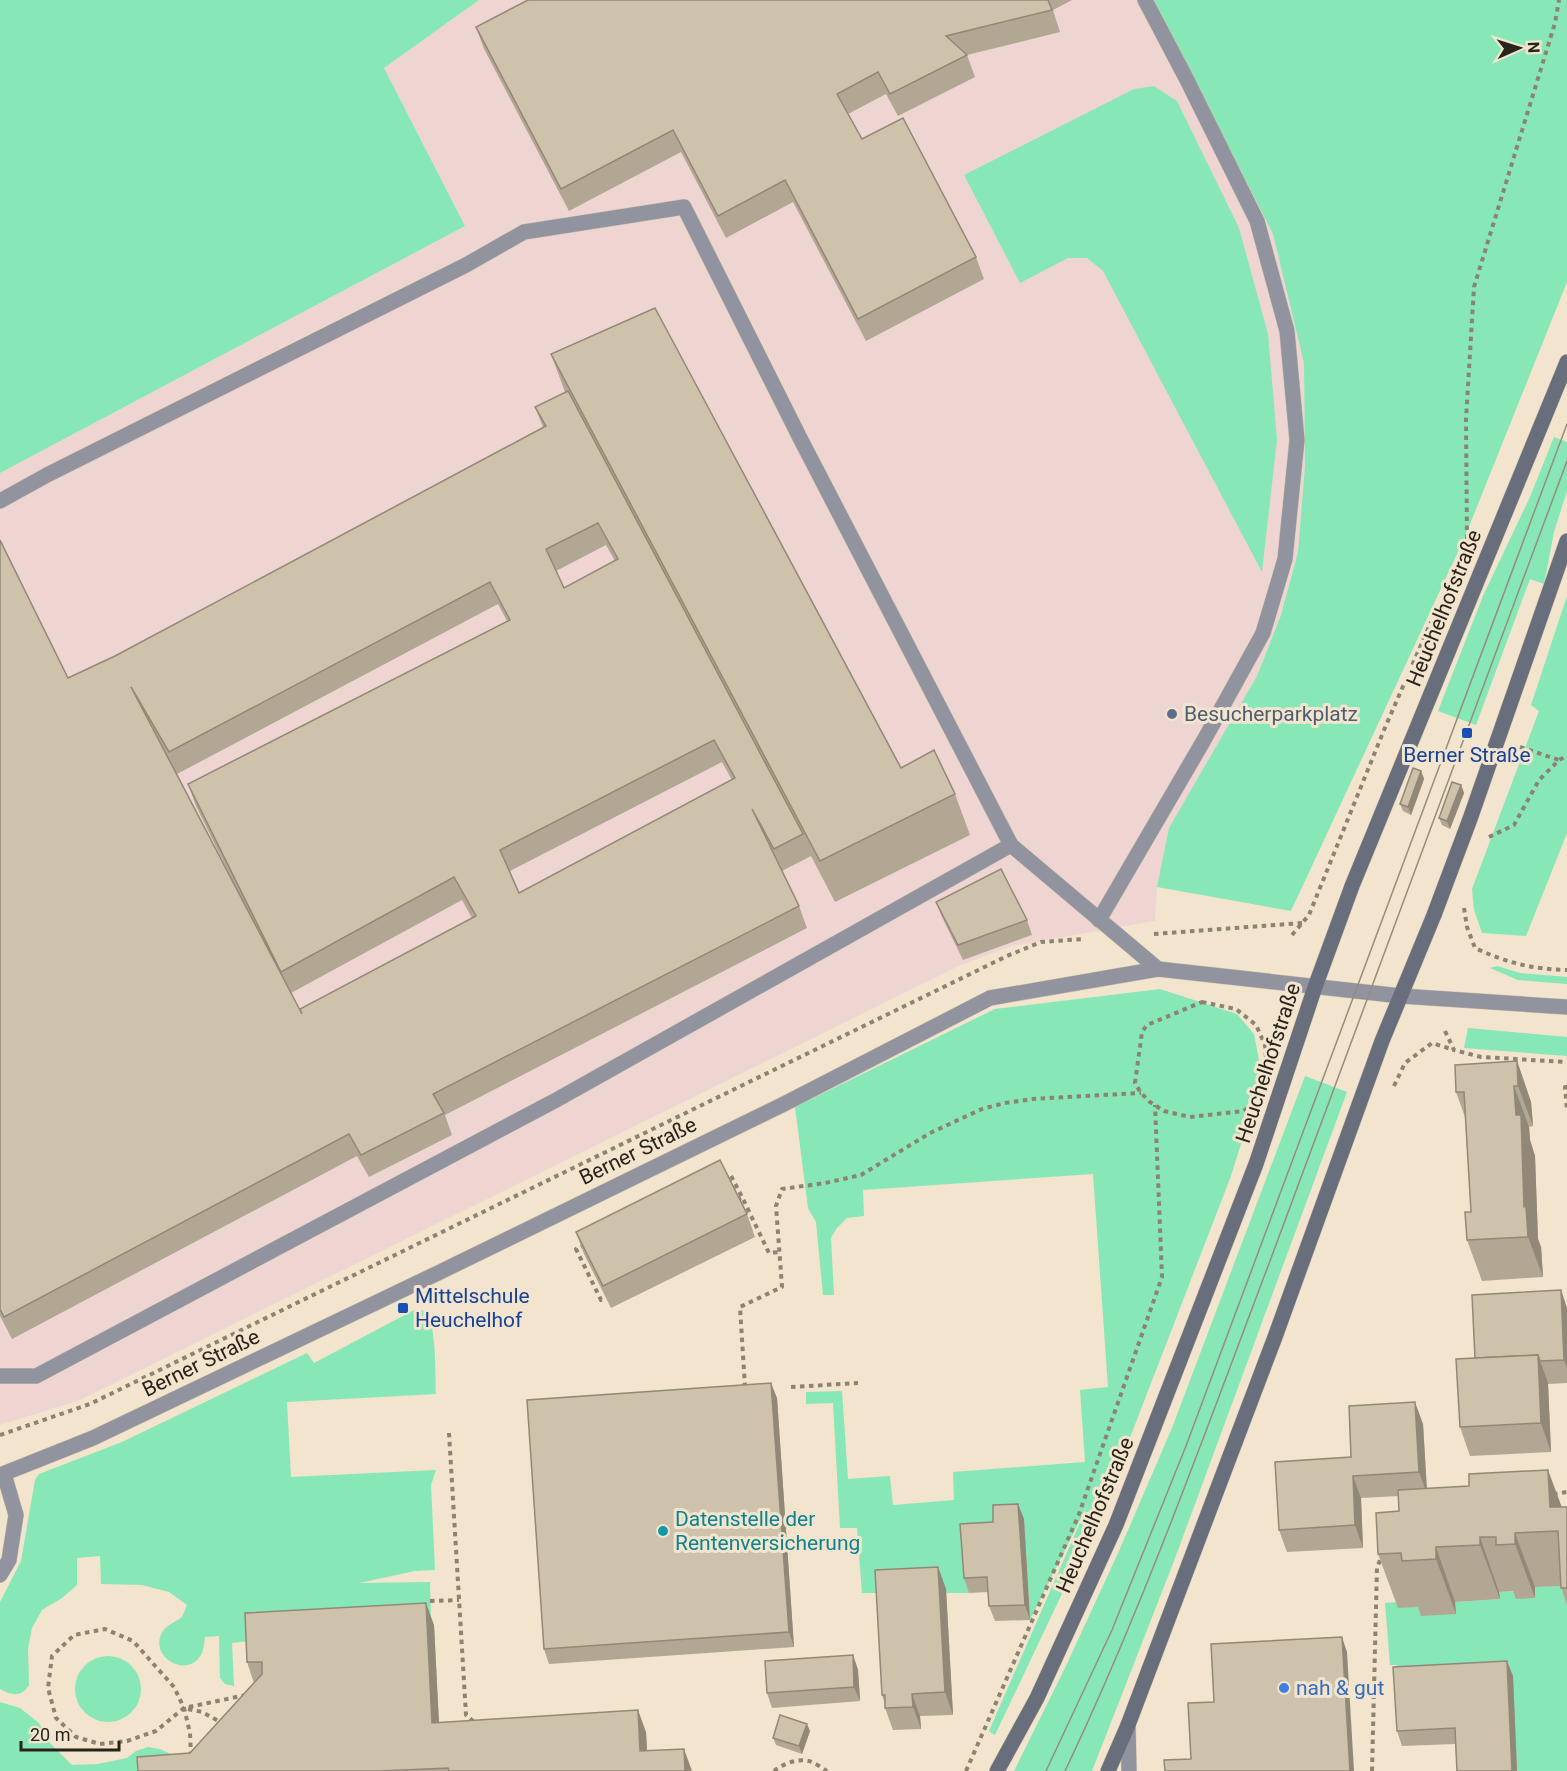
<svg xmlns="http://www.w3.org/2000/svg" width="1567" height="1771" viewBox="0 0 1567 1771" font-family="Roboto,sans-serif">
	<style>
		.commercial { fill: #efd5d2 }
		.green { fill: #87e7b6 }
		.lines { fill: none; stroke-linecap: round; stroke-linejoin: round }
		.service-casing { stroke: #cec1ad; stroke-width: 16 }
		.minor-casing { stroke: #cec1ad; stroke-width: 16 }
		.tertiary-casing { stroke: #cec1ad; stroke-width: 16 }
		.secondary-casing { stroke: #cec1ad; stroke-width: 16 }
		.path { stroke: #8c8373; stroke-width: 4; stroke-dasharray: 4.5 4.5; stroke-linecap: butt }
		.service { stroke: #91949f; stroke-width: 15 }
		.minor { stroke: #91949f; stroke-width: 15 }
		.tertiary { stroke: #91949f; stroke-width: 15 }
		.secondary { stroke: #696e7c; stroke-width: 15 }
		.tram { stroke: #978d7d; stroke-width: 1.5 }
		.wall { fill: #b2a793; fill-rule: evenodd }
		.shaded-wall { fill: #918878 }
		.building { fill: #cfc2ab; stroke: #918878; stroke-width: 1.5; fill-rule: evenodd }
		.service-dot { fill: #5c6f8a; stroke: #f2e4cd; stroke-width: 2 }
		.transit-dot { fill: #1a4fb4; stroke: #f2e4cd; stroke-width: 2 }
		.culture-dot { fill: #0f9aa8; stroke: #f2e4cd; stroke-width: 2 }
		.shop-dot { fill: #3f7fe0; stroke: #f2e4cd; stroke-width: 2 }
		.labels { text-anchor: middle; stroke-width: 6; stroke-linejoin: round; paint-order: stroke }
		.street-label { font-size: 21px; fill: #28231b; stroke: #f2e4cd }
		.service-label { font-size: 21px; fill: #4e5e75; stroke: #f2e4cd; text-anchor: start }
		.transit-label { font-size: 21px; fill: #164399; stroke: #f2e4cd }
		.culture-label { font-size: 21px; fill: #0d838f; stroke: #f2e4cd; text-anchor: start }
		.shop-label { font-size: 21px; fill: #366cbe; stroke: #f2e4cd; text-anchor: start }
	</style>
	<rect width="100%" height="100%" fill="#f2e4cd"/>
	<path class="commercial" d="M479,0H1154L1273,234L1304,363L1305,466L1298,552L1281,614L1257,676L1157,887L1155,921L1012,946L961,965L80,1400L0,1425V473L465,226L384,68Z"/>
	<g class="green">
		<path d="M0,0H479L384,68L465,226L0,473Z"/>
		<path d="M1154,0H1567V282L1464,539L1291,911L1157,887L1169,828L1257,676L1281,615L1298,552L1305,466L1304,363L1273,234Z"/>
		<path d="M1154,86L1177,101L1239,228L1268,334L1277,440L1262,572L1103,271L1087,258H1068L1020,283L964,175L1134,89Z"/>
		<path d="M1554,437L1567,442V491L1554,532L1544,584L1530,579L1476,725L1438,711L1483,596L1530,497Z"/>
		<path d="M1567,596V833L1526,936L1482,933L1474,910L1472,889L1539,711L1531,705Z"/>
		<path d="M1497,966L1520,973L1567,977V984L1518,980L1490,968Z"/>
		<path d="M1160,989L1237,1014L1254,1034L1260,1065L1258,1089L1231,1176L1104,1505L995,1735L989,1731L1089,1502L1030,1620L1024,1519L966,1539L969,1593H862L857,1528H840L833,1403L806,1404V1392L842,1391L848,1479L890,1476L893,1505L954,1500L953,1472L1085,1462L1080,1390L1108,1387L1093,1174L863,1190L864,1216L847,1218L837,1228L831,1238L834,1295H823L816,1222L808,1208L795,1107L995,1009Z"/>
		<path d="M1468,1028L1567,1037V1056L1464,1048Z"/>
		<path d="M1305,1076L1347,1092L1174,1561L1092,1771H1014L1065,1668L1119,1551L1172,1428Z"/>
		<path d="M416,1309C420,1310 423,1310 425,1312C437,1321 435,1378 436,1394L287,1402L291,1477L436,1470L431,1485L435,1570L415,1571L359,1583L430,1582L431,1621L232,1643L234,1686L225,1684L220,1678L219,1636L205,1637C204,1643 204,1650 201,1655C186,1680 147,1655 163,1631C168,1624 176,1622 182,1617L187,1605L169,1592L142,1585L101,1584L100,1556L77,1558V1585L62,1598L42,1610L32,1628L28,1649L29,1685C22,1698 11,1695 0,1689V1602L21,1561L35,1480L39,1474L122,1442L307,1353L314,1363Z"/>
		<path d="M1567,1585V1771H1517L1512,1676L1399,1682L1397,1665H1390L1385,1603L1398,1602L1456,1614L1455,1602L1499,1599V1592L1516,1591L1535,1598V1587Z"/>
		<circle cx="108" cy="1689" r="33"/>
		<path d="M0,1702L20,1708L39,1723L48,1741L72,1765L98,1764L127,1758L136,1751L148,1747L160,1749L173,1755L183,1771H0Z"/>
	</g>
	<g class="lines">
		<defs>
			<g id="service">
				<path d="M0,501L47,475L466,265L524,232L684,207L800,438L1011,845L1158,969"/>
				<path d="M1099,920L1204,740L1263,633L1285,559L1297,440L1287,331L1257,221L1187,80L1145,0"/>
				<path d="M0,1376H36L558,1099L1011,845"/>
				<path d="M0,1575L9,1560L16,1515L4,1474"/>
			</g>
			<g id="minor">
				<path d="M0,1475L93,1438L438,1273L784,1104L990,998L1158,969L1401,996"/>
				<path d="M1128,1725L1129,1771"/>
			</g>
			<path id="tertiary" d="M1401,996L1567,1007"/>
			<g id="secondary">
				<path d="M997,1771L1037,1698L1116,1525L1256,1164L1315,987L1352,886L1567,362"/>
				<path d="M1108,1771L1128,1725L1275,1337L1382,1041L1434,915L1470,819L1567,541"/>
			</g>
		</defs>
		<use href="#service" class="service-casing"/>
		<use href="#minor" class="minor-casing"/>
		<use href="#tertiary" class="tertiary-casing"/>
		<use href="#secondary" class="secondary-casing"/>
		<g class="path">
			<path d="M1467,539L1466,419L1474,287L1555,23L1559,0"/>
			<path d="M1520,747L1559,760"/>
			<path d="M1489,837L1514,825L1539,780L1559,760L1567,756"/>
			<path d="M1464,908L1467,927L1475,948C1507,963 1532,969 1567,970"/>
			<path d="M1154,934L1302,923"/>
			<path d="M1292,935L1309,915L1384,730L1431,622"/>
			<path d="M1202,1002L1236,1009L1256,1025L1265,1045L1267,1071L1259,1101L1243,1111L1190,1117L1164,1111L1150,1102L1141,1093L1135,1083L1142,1032L1147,1025Z"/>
			<path d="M1445,1031L1454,1050L1481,1057L1567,1062"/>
			<path d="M1394,1086L1405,1063L1432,1043L1454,1050"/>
			<path d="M1567,1087H1565L1567,1110"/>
			<path d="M724,1177L730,1174L742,1197"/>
			<path d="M737,1200L742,1197L769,1253L779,1252"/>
			<path d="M585,1245L576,1249L601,1300L606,1298"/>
			<path d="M745,1387L740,1307L782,1287L776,1206L782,1189L825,1183L861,1175L930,1133L982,1109L1005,1103L1033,1099L1141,1093"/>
			<path d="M791,1387L858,1383"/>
			<path d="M449,1433L466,1715L474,1722"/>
			<path d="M0,1435L90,1404L1007,956L1041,942L1083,939"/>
			<path d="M1553,1494L1567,1492"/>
			<path d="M430,1601L459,1600"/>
			<path d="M188,1709L202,1712L222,1723"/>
			<path d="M191,1756L190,1733L184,1708L174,1687L133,1641L105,1629L74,1635L52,1656L48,1688L56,1718L76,1737L100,1744L127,1741L156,1731L184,1708L246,1695"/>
			<path d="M774,1771C783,1764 797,1758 809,1761C814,1762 822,1768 827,1771"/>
			<path d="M966,1771L1079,1514L1162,1277L1155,1105"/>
			<path d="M1372,1771L1377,1567L1382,1556"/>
		</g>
		<use href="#service" class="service"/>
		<use href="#minor" class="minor"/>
		<use href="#tertiary" class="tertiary"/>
		<use href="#secondary" class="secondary"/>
		<g class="tram">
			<path d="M1046,1771L1112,1630L1186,1446L1567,424"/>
			<path d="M1065,1771C1144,1605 1205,1432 1270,1261C1371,995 1469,728 1567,461"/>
		</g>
	</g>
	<g class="wall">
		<path d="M528,0H1072L1053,10L1060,32L967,55L975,77L898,116L886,94L848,114L862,139L976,257L984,279L866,341L793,202L726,238L681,152L569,211L484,49L476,27Z"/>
		<path d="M551,354L901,768L955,794L970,835L835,902L811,856L782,871L799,906L807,928L445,1115L452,1135L369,1177L357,1156L12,1339L0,1316V540L68,678L115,656L543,427L535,407L565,392ZM606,545L615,561L564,588L556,571ZM498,604L507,621L188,784L196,806L242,900L177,774ZM722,762L732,780L519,893L510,871ZM462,900L472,918L302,1014L291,993Z"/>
		<path d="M1421,771L1424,779L1411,815L1403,811L1400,804Z"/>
		<path d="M1461,785L1464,793L1450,829L1442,825L1439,818Z"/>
		<path d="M936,902L1027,920L1032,935L963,960L942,917Z"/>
		<path d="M1517,1061L1531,1102L1533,1126L1529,1127L1530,1140L1535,1156L1538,1239L1541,1247L1543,1277L1482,1281L1467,1240L1471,1212L1465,1117L1456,1092Z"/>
		<path d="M747,1214L755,1237L611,1308L584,1254L576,1232Z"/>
		<path d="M1561,1290L1567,1308V1383L1548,1384L1551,1452L1470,1456L1460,1427L1475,1358Z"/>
		<path d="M777,1398L794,1647L549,1664L544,1649Z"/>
		<path d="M1423,1424L1427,1488L1562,1507H1567V1606L1561,1586L1535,1587V1598L1516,1599L1513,1591L1499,1592L1500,1599L1455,1602L1456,1614L1421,1616L1418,1607L1398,1608L1378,1554L1399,1511V1496L1361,1498L1363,1548L1287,1552L1279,1530L1351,1457Z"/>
		<path d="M1018,1504L1024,1519L1030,1620L995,1621L989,1606L988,1592L969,1593L964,1578L993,1522Z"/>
		<path d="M938,1567L946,1589L953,1715L920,1716L921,1729L893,1730L885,1708V1704L882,1695Z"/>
		<path d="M434,1625L439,1722L646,1732L647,1751L692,1771H138L190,1753L254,1683L247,1662Z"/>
		<path d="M853,1655L858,1670L860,1701L772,1708L767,1693Z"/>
		<path d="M1513,1676L1517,1771H1457L1455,1744L1402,1746L1397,1731Z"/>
		<path d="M810,1731L802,1754L776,1745L773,1738Z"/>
	</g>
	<g class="shaded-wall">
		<path d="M1421,771L1424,779L1411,815L1408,807Z"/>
		<path d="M1461,785L1464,793L1450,829L1447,821Z"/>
		<path d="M1517,1061L1531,1102L1533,1126L1518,1086Z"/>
		<path d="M1514,1086L1529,1127L1530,1140L1535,1156L1538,1239L1541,1247L1543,1277L1528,1237L1524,1207L1516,1115Z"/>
		<path d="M1561,1290L1567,1308V1368L1564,1360Z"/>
		<path d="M1538,1355L1548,1383L1551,1452L1541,1423Z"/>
		<path d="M771,1383L777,1398L794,1647L789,1632Z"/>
		<path d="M1415,1402L1423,1424L1427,1494L1419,1472Z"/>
		<path d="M1548,1470L1567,1521L1550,1507Z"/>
		<path d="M1353,1476L1361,1498L1363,1548L1355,1525Z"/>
		<path d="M1018,1504L1024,1519L1030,1620L1025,1605Z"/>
		<path d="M1515,1533L1535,1587V1598L1515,1544Z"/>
		<path d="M1480,1537L1499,1592L1500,1599L1480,1545Z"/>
		<path d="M1436,1547L1455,1602L1456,1614L1436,1559Z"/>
		<path d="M938,1567L946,1589L953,1715L945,1692Z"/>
		<path d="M426,1603L434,1625L440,1745L432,1723Z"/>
		<path d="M1342,1637L1347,1652L1354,1771H1350Z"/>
		<path d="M853,1655L858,1670L860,1701L854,1687Z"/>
		<path d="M1507,1661L1513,1676L1517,1771H1512Z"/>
		<path d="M912,1694L920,1716L921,1729L913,1707Z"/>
		<path d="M638,1710L646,1732L648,1771L640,1751Z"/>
		<path d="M807,1724L810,1731L802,1754L799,1746Z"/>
		<path d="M684,1749L692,1771H685Z"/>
	</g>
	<g class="building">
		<path d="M528,0H1048L1052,10L946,36L967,55L890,94L878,72L837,94L862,139L903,118L976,257L858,319L785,180L718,216L673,130L561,189L476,27Z"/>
		<path d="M655,308L901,768L934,750L955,794L820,861L551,354Z"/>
		<path d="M568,391L803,834L774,849L752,809L799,906L433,1094L444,1113L361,1155L349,1134L4,1317L0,1309V540L68,678L115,656L546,426L535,407ZM598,523L618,559L564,588L546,549ZM490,582L510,620L188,784L281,972L454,877L476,916L300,1009L302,1014L131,687L169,752ZM714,740L735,778L519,893L500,850Z"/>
		<path d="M1413,768L1421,771L1408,807L1400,804Z"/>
		<path d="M1452,782L1461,785L1447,821L1439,818Z"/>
		<path d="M1001,869L1027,920L958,945L936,902Z"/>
		<path d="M1517,1061L1518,1086H1514L1516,1115H1521L1524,1207L1526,1206L1528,1237L1467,1240L1465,1212H1471L1464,1092H1456L1455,1065Z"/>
		<path d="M720,1160L747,1214L603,1286L576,1232Z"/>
		<path d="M1561,1290L1564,1360L1540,1361L1538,1355L1475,1358L1472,1295Z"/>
		<path d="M1538,1355L1541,1423L1460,1427L1456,1359Z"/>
		<path d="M771,1383L789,1632L544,1649L527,1400Z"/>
		<path d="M1415,1402L1419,1472L1353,1476L1355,1525L1279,1530L1275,1462L1351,1457L1349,1406Z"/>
		<path d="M1548,1470L1550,1507H1567V1588H1561L1558,1531L1515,1533V1544L1496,1545V1537H1480V1545L1436,1547V1559L1402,1561L1401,1553L1378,1554L1376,1513L1399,1511L1398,1490L1469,1486V1474Z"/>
		<path d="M1018,1504L1025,1605L989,1606L987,1577L964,1578L960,1524L993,1522V1505Z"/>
		<path d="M938,1567L945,1692L912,1694L913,1707L885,1708V1695H882L875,1570Z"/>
		<path d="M426,1603L432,1723L638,1710L640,1751L684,1749L685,1771H449L448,1768L380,1771H138L137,1757L190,1753L262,1674V1662H247L245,1613Z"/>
		<path d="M1342,1637L1350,1771H1165L1164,1760L1191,1759L1188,1703L1214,1702L1211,1644Z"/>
		<path d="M853,1655L854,1687L767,1693L765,1661Z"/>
		<path d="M1507,1661L1512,1771H1457L1455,1728L1397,1731L1393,1667Z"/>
		<path d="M780,1715L807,1724L799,1746L773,1738Z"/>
	</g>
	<circle class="service-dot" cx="1172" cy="714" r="6"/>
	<g class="transit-dot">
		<rect x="1461" y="727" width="12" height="12" rx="3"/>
		<rect x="397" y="1302" width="12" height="12" rx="3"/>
	</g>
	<circle class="culture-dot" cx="663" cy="1531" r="6"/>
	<circle class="shop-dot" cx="1284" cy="1688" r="6"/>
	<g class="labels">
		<g class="street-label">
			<text transform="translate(1444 608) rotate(-68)" y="7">Heuchelhofstraße</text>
			<text transform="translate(1268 1063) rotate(-72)" y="7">Heuchelhofstraße</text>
			<text transform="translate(638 1151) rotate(-26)" y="7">Berner Straße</text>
			<text transform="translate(201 1363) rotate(-26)" y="7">Berner Straße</text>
			<text transform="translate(1095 1515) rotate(-67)" y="7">Heuchelhofstraße</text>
		</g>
		<g class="service-label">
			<text x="1184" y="721">Besucherparkplatz</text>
		</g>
		<g class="transit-label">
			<text x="1467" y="762">Berner Straße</text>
			<text x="415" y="1303" text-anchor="start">Mittelschule<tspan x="415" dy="24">Heuchelhof</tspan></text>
		</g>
		<g class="culture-label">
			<text x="675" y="1526">Datenstelle der<tspan x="675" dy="24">Rentenversicherung</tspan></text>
		</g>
		<g class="shop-label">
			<text x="1296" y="1695">nah &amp; gut</text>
		</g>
	</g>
	<g transform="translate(1519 48) rotate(87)" stroke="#f2e4cd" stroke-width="4.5" paint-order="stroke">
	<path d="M0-4.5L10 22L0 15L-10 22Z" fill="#28231b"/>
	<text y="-9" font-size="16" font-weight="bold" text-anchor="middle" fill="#28231b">N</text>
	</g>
	<path d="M21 1741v9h98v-9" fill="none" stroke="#28231b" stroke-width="3"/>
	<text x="30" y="1741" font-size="18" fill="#28231b" stroke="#f2e4cd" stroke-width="4.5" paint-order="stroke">20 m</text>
</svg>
